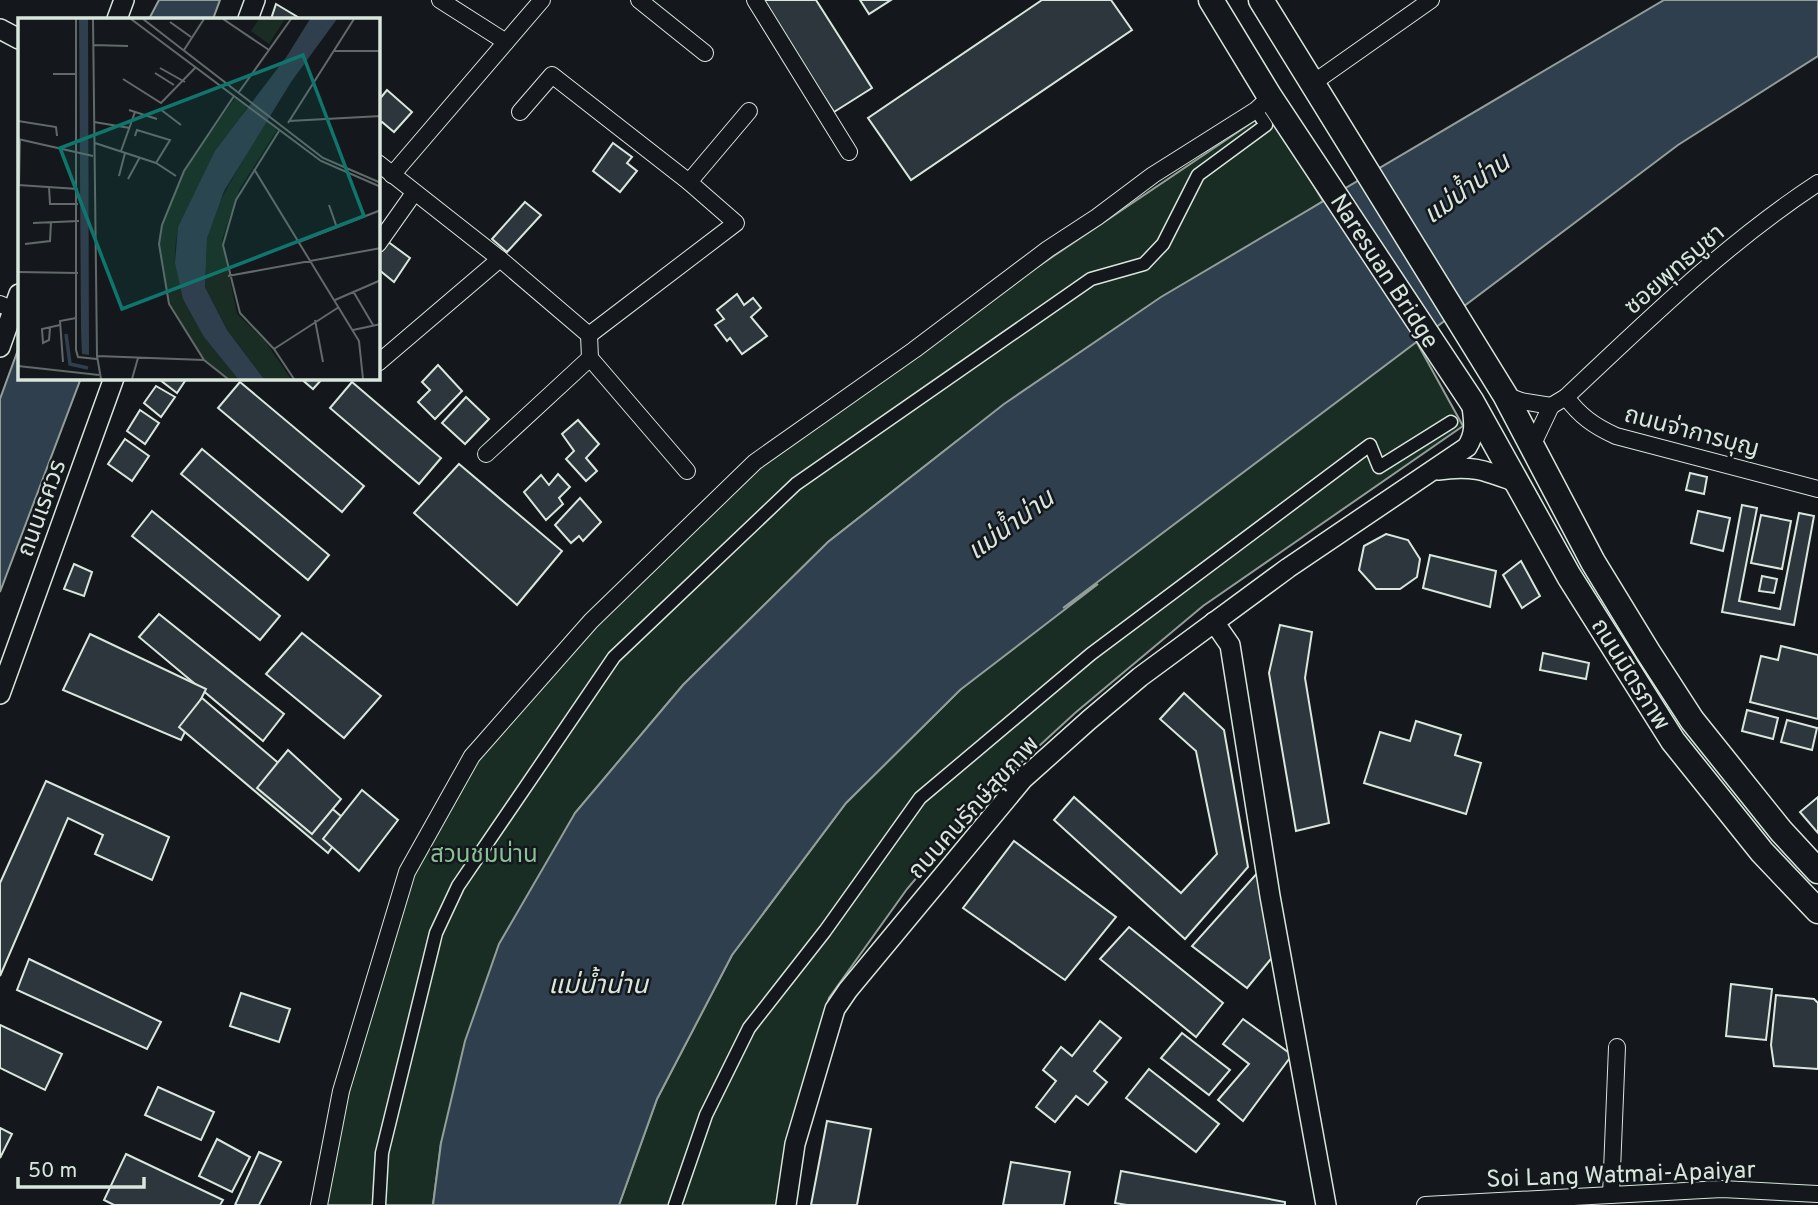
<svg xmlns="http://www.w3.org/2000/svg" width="1818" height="1205" viewBox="0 0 1818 1205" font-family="Overpass,'Noto Sans Thai',sans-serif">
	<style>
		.green { fill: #1a2d24; stroke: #939e99; stroke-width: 2 }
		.water { fill: #2f3f4d; stroke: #939e99; stroke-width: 2 }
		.building { fill: #2c363c; stroke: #d8e6dc; stroke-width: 2 }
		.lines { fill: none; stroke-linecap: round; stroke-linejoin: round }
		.pedestrian-casing { stroke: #d8e6dc; stroke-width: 15 }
		.minor-casing { stroke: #d8e6dc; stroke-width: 18 }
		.tertiary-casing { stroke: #d8e6dc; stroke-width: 22 }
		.primary-casing { stroke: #d8e6dc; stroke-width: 27 }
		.pedestrian { stroke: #14181c; stroke-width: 12 }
		.minor { stroke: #14181c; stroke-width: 16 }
		.tertiary { stroke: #14181c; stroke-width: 19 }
		.primary { stroke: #14181c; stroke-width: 24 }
		.labels { text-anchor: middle; stroke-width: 5; stroke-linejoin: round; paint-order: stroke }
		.street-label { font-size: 24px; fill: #d8e6dc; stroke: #14181c }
		.park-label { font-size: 24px; fill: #8ac095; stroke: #14181c }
		.water-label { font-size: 26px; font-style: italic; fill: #d8e6dc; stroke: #14181c }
		.inset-river { fill: none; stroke: #2f3f4d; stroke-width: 3.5 }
		.inset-road { fill: none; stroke: #626a69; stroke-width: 2 }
		.view { fill: #0f766e; fill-opacity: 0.15; stroke: #0f766e; stroke-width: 3.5 }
		.inset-edge { fill: none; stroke: #d8e6dc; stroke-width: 3.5 }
	</style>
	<rect width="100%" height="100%" fill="#14181c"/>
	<g class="green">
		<path d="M1269,111L1323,201L958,440L828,542L683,685L575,813L441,1143L433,1205H319L407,872L480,747L755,462L914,350Z"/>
		<path d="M1410,330L1463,426L1203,606L1075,713L989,792L907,889L829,998L777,1205H619L657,1099L732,955L846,803L978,672Z"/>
	</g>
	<g class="water">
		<path d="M159,0H220L213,19H149Z"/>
		<path d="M1664,0H1818V56L1678,145L1063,608L1098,584L960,690L846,803L732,955L657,1099L619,1205H433L441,1143L465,1041L499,944L575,813L683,685L828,542L1004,404L1161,297Z"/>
		<path d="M19,347V378H81L0,592V399Z"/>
	</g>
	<g class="building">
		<path d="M761,0H816L872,88L834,112Z"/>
		<path d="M860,0H891L869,14Z"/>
		<path d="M1042,0H1111L1132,30L911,180L868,118Z"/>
		<path d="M276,4L301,19H271Z"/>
		<path d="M387,90L412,112L394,132L382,122L378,127V101Z"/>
		<path d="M613,143L632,157L627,163L637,171L620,192L593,171Z"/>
		<path d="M525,202L541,215L507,252L492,239Z"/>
		<path d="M387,241L410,258L394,282L378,269V254Z"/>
		<path d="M737,294L744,305L753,298L761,308L751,317L767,336L742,354L730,338L727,341L715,325L724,319L717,310Z"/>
		<path d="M438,365L462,391L435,419L418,402L430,390L422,382Z"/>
		<path d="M161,378H187L177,393L160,380Z"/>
		<path d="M300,378H323L313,389Z"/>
		<path d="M240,382L364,486L342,512L218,408Z"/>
		<path d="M352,382L441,458L419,484L330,408Z"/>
		<path d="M156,386L175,397L161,417L144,403Z"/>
		<path d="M466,397L489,419L465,444L442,423Z"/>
		<path d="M140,410L159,423L145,444L127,431Z"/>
		<path d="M578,420L599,444L586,458L597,471L586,481L566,459L574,451L562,434Z"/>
		<path d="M125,439L149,456L132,481L108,464Z"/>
		<path d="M202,449L329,555L308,580L181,474Z"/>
		<path d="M459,464L562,551L517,605L414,513Z"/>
		<path d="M1690,473L1707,477L1704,494L1686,490Z"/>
		<path d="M558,474L570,487L559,498L563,504L546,520L524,492L541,475L549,485Z"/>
		<path d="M580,498L601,522L583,541L579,536L571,543L555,525Z"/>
		<path d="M1742,505L1757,508L1739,601L1780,609L1799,513L1814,516L1794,625L1722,612Z"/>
		<path d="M152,511L280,616L260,640L132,536Z"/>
		<path d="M1698,511L1730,518L1723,551L1691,543Z"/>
		<path d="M1761,515L1791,521L1782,569L1751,563Z"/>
		<path d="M1386,534L1408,540L1420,559L1417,577L1400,589H1376L1359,570L1364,546Z"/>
		<path d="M1430,555L1496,571L1490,607L1423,588Z"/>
		<path d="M1521,561L1540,596L1522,608L1503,575Z"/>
		<path d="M74,564L92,572L84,596L64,589Z"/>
		<path d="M1762,576L1777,579L1774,593L1759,591Z"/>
		<path d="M159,614L284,714L263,741L139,637Z"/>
		<path d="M1280,625L1312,632L1305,678L1329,823L1296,831L1269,673Z"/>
		<path d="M302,633L381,696L344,738L266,674Z"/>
		<path d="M90,634L206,689L181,740L63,690Z"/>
		<path d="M1781,646L1818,655V719L1750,702L1761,656L1778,660Z"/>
		<path d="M1543,653L1589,663L1586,679L1540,670Z"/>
		<path d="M1184,693L1224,730L1248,867L1185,939L1054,820L1074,797L1181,893L1217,854L1196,751L1160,719Z"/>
		<path d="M202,698L349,823L328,853L179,727Z"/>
		<path d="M1747,710L1778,718L1773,739L1742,731Z"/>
		<path d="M1787,720L1817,728L1812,750L1781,742Z"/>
		<path d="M1416,721L1461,735L1455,755L1481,763L1466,814L1364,783L1380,732L1410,741Z"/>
		<path d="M288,750L341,799L312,834L257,788Z"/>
		<path d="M46,781L169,837L152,880L95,854L103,835L68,818L0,976V883Z"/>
		<path d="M362,790L398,820L359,871L323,839Z"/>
		<path d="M1818,797V833L1800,812Z"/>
		<path d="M1014,841L1116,917L1065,980L963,908Z"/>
		<path d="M1260,870L1275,954L1247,988L1192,946Z"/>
		<path d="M1129,927L1223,1003L1196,1037L1100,959Z"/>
		<path d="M29,959L161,1022L147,1049L17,990Z"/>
		<path d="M1731,984L1772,989L1766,1040L1726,1036Z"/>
		<path d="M241,993L290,1009L279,1042L230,1026Z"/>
		<path d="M1776,995L1814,999L1818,1003V1069L1774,1066L1771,1045Z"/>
		<path d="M1243,1019L1292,1055L1243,1121L1218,1100L1249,1064L1223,1044Z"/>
		<path d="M1100,1021L1121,1038L1094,1071L1107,1082L1088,1105L1076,1096L1055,1122L1036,1107L1056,1081L1043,1070L1061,1047L1072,1056Z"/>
		<path d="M0,1025L62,1054L45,1090L0,1068Z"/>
		<path d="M1182,1033L1230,1070L1209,1095L1161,1058Z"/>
		<path d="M1149,1069L1219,1124L1196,1152L1126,1098Z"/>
		<path d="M158,1087L214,1112L201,1140L145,1115Z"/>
		<path d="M827,1121L871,1129L857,1205H811Z"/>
		<path d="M0,1128L12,1134L0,1158Z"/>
		<path d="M217,1139L250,1157L232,1192L199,1176Z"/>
		<path d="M259,1152L281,1162L259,1205H235Z"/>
		<path d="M126,1154L223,1200L220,1205H114L104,1200Z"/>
		<path d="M1011,1162L1070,1172L1064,1205H1003Z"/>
		<path d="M1121,1171L1285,1202V1205H1127L1115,1203Z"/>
	</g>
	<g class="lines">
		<defs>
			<g id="pedestrian">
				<path d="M379,1205L382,1153L436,933L458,886L614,657L796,484L1091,279L1144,264L1163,244L1198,175L1266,125L1256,110"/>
				<path d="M675,1205L706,1115L749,1028L825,931L920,798L1091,654L1370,445L1379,467L1451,422"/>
			</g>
			<g id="minor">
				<path d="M440,0L506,42"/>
				<path d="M639,0L705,53"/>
				<path d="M755,0L849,152"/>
				<path d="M1313,83L1431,0"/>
				<path d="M520,112L552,75L689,182L736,223L589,335"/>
				<path d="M378,163L500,259L589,335L590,358L687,471"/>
				<path d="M392,175L542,0"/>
				<path d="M689,182L749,111"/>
				<path d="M378,244L414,193"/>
				<path d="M0,304L14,310"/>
				<path d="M378,363L500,259"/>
				<path d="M1505,395L1521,401L1551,406L1532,446"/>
				<path d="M1566,397C1580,416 1594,426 1616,436L1818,489"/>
				<path d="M1551,406L1566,397C1646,322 1726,243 1818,183"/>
				<path d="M486,454L590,358"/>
				<path d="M1611,1195L1617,1047"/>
				<path d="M319,1205L341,1091L407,872L472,756L480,747L591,621L755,462L914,350L1048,249L1097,217L1153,175L1256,110L1270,97"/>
				<path d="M1425,1205L1722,1189L1818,1194"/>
			</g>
			<g id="tertiary">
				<path d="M117,19L124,0"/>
				<path d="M248,19L255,0"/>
				<path d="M0,29L19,39"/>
				<path d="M0,347L19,294"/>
				<path d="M1438,470C1472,465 1484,470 1516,482"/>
				<path d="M1214,622L1230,645L1270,896L1326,1205"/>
				<path d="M0,694L114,378"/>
				<path d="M786,1205L795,1144L835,1009L848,990L1023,779L1089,720L1140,677L1288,568L1467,447C1476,433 1474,422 1472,406"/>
			</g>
			<g id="primary">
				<path d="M1211,0L1270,97L1472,402L1569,576L1673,741L1762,852L1818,911"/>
				<path d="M1261,0L1505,395L1593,562L1648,652L1692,720L1781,831L1818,871"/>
			</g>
		</defs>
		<use href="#pedestrian" class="pedestrian-casing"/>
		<use href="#minor" class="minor-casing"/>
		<use href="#tertiary" class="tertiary-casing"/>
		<use href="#primary" class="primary-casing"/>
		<use href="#pedestrian" class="pedestrian"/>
		<use href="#minor" class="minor"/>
		<use href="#tertiary" class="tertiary"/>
		<use href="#primary" class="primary"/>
	</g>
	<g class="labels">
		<g class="street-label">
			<text transform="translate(1674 269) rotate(-41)" y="8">ซอยพุทธบูชา</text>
			<text transform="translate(1385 271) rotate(57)" y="8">Naresuan Bridge</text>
			<text transform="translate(1692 431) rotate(15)" y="8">ถนนจ่าการบุญ</text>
			<text transform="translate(41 508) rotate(-70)" y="8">ถนนเรศวร</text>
			<text transform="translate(1631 674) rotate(58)" y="8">ถนนมิตรภาพ</text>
			<text transform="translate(973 807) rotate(-48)" y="8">ถนนคนรักษ์สุขภาพ</text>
			<text transform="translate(1621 1174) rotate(-2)" y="8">Soi Lang Watmai-Apaiyar</text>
		</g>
		<g class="park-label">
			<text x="484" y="862">สวนชมน่าน</text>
		</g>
		<g class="water-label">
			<text transform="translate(1466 188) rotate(-36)" y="9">แม่น้ำน่าน</text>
			<text transform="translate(1010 524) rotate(-36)" y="9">แม่น้ำน่าน</text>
			<text x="598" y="993">แม่น้ำน่าน</text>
		</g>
	</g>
	<g transform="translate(18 18)">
		<rect width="362" height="362" fill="#14181c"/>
		<path d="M241,1H267L251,26L233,13ZM217,80L229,89L160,209L157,230V245L186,319L220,361H210L186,342L151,286L141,226L144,205L166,153ZM247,102L259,112L222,170L204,221L219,296L247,323L273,361H246L209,312L187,269L189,220L196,194Z" fill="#1a2d24"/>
		<path d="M61,1H70L71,337L64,336L63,312ZM292,1H319L273,64L206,173L189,220L187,269L209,312L246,361H220L186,319L165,281L157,245L160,209L197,133L269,38Z" fill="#2f3f4d"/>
		<path class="inset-river" d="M48,316L52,346L70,350"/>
		<path class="inset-road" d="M58,1V332L60,339L79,341M75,1L79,338L83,361M113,1L303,143L363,169M125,1L305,140L363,165M205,1L251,32M152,4L173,19M75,27L110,28M166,32L186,1M315,33H363M142,50L167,64M137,55L156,67M35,56H58M105,61L143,85L177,50M221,74L273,1M142,91L163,107M111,92L139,101M0,103L38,109L39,118M271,103L363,98M76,104L112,110M270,105L336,1M261,113L218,182L205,227L222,295L256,331L276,361M117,118L119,112L152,122L138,145M0,121L75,138M77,125L138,145L158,158M103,133L117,94M236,151L341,323L345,361M101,158L107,135M110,161L122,139M0,167L60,171M1,167L2,121M31,169L32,186H60M311,187L318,207M15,205L61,203M281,224L363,192M7,226L32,223L33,204M0,254L60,255M210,258L363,230M335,273L355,307M317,282L363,262M297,302L305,344M32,310L31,322L25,325L24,311L42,307M335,312L363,306M256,331L321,289M79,338L186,342M45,344L42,303L58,300M0,348L81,357M114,361L120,340M210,361L186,342L151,286L141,226L144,207L166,153L216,78"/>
		<path class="view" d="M285,37L346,198L104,291L42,130Z"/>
		<rect width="362" height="362" class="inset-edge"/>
	</g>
	<path d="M18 1177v10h126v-10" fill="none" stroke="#d8e6dc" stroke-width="3.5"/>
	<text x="28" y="1177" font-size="21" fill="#d8e6dc" stroke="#14181c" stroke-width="5" paint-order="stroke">50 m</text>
</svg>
